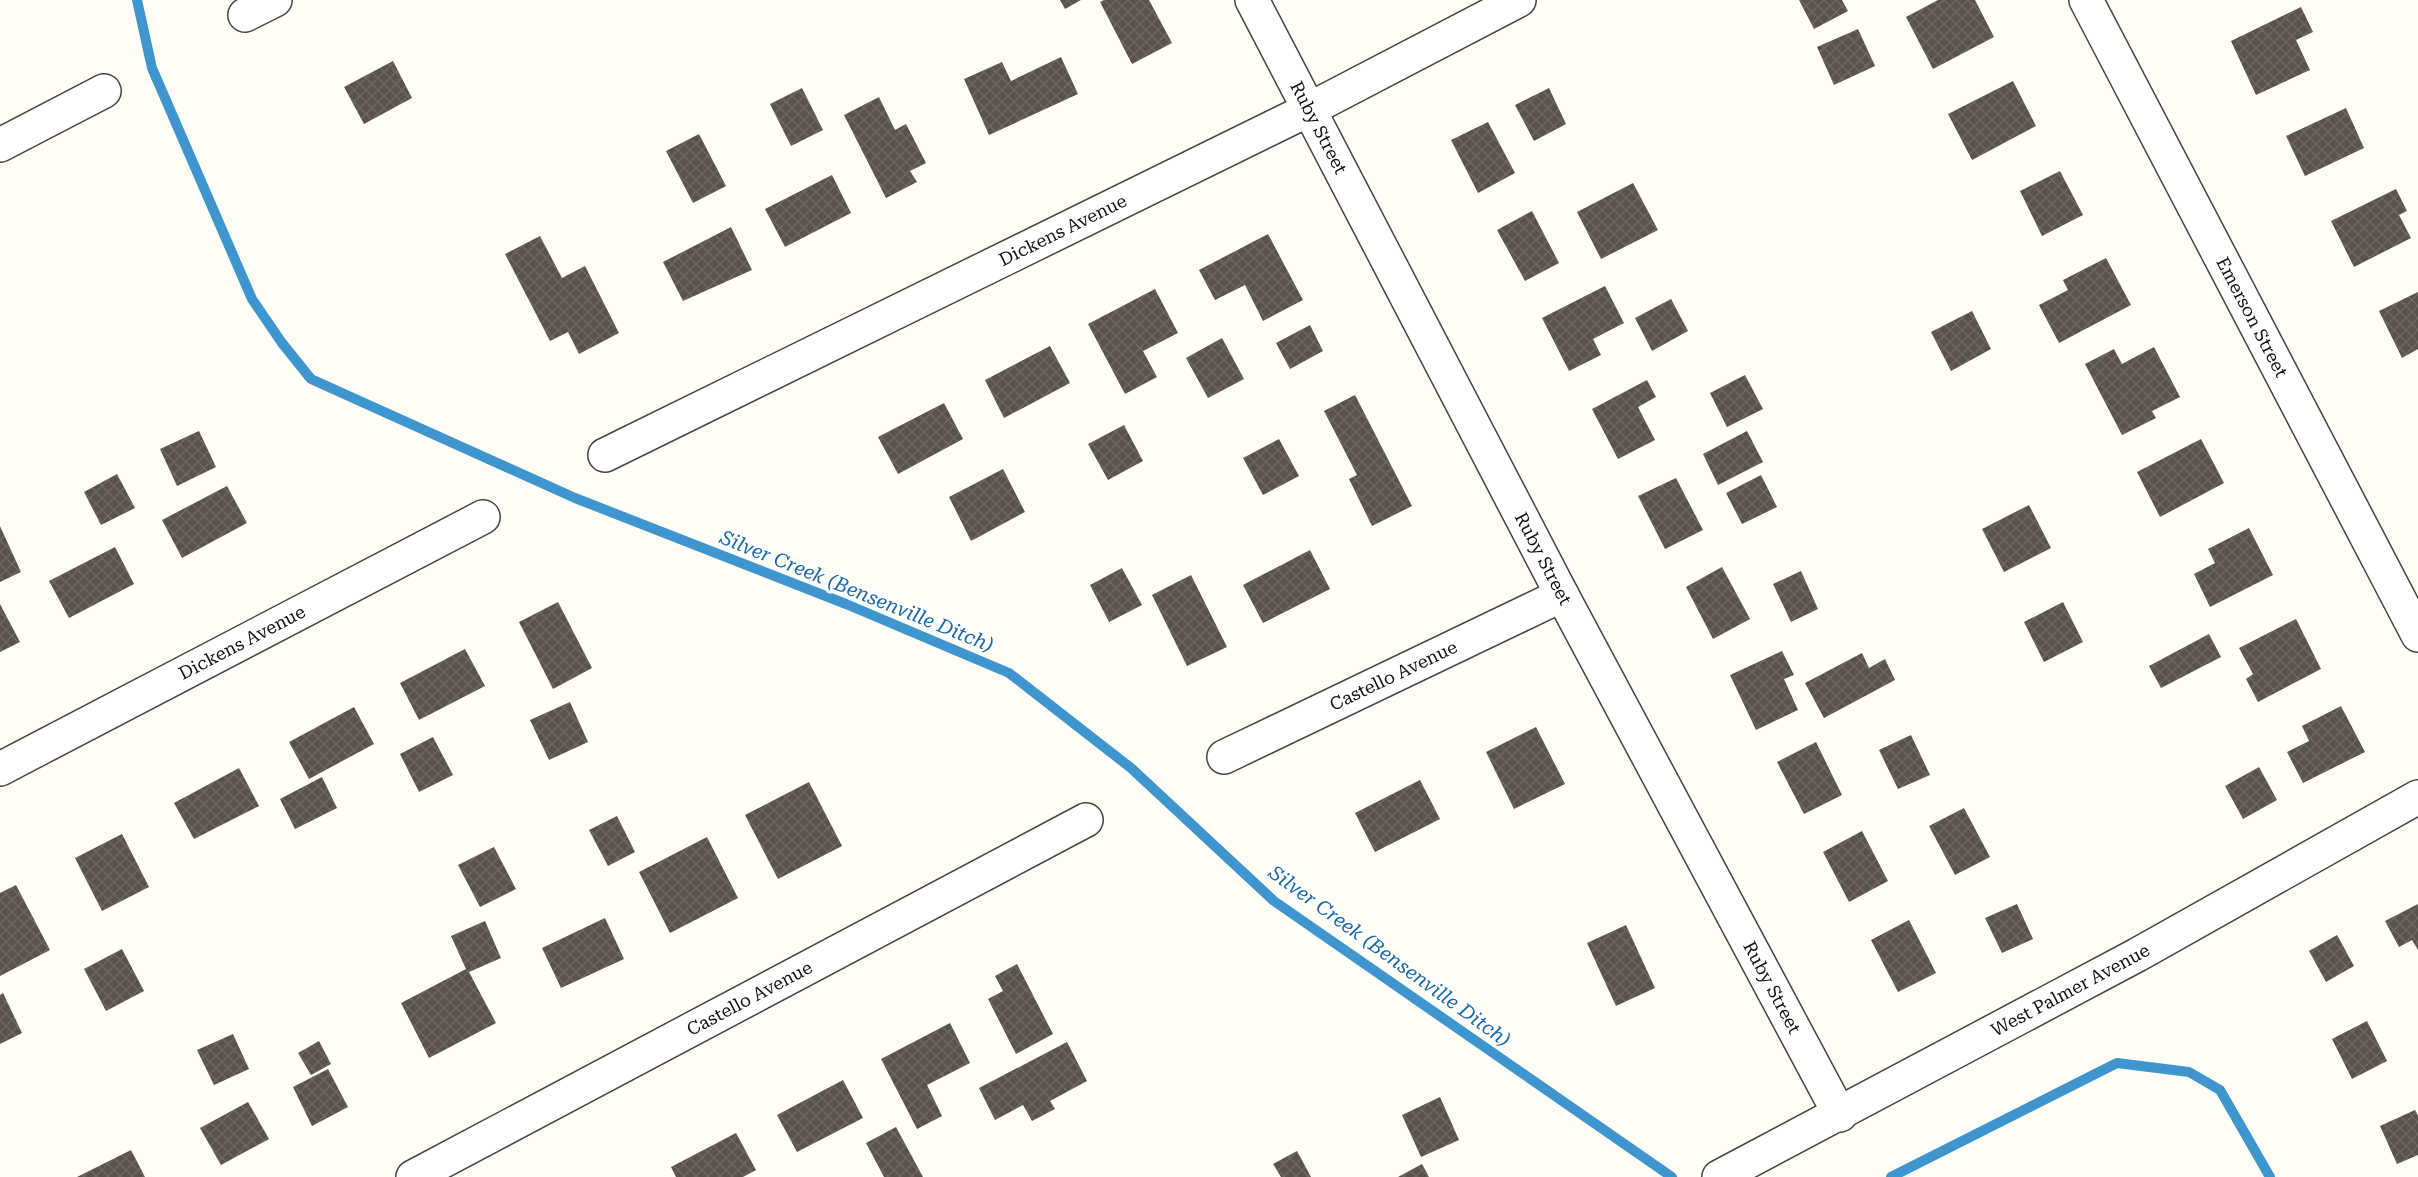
<svg xmlns="http://www.w3.org/2000/svg" width="2418" height="1177" viewBox="0 0 2418 1177" font-family="'Roboto Serif',serif">
	<style>
		.lines { fill: none; stroke-linecap: round; stroke-linejoin: round }
		.stream { stroke: #3f96cf; stroke-width: 10 }
		.building { fill: url(#building-cross-hatch) }
		.street-casing { stroke: #444; stroke-width: 36 }
		.street { stroke: #fff; stroke-width: 33 }
		.labels { text-anchor: middle; stroke-width: 6; stroke-linejoin: round; paint-order: stroke }
		.street-label { font-size: 18px; fill: #111; stroke: #fff }
		.water-label { font-size: 20px; font-style: italic; fill: #1768a6; stroke: #fff }
	</style>
	<defs>
		<pattern id="building-cross-hatch" width="8" height="8" patternUnits="userSpaceOnUse" patternTransform="scale(1.5)"><rect width="8" height="8" fill="#5a524d"/><path d="M0 0l8 8M0 8l8-8" fill="none" stroke="#6d6662"/></pattern>
	</defs>
	<rect width="100%" height="100%" fill="#fffdf5"/>
	<g class="lines">
		<g class="stream">
			<path d="M137,0L152,68L252,299L282,343L311,379L575,498L846,604L1009,673L1131,768L1274,901L1672,1177"/>
			<path d="M1891,1177L2117,1063L2189,1072L2220,1090L2270,1177"/>
		</g>
	</g>
	<g class="building">
		<path d="M1060,0H1081L1065,9Z"/>
		<path d="M1104,0H1149L1172,43L1132,64L1100,2Z"/>
		<path d="M1799,0H1842L1848,11L1814,29Z"/>
		<path d="M1938,0H1975L1994,37L1933,69L1906,17Z"/>
		<path d="M2301,7L2313,32L2296,40L2310,70L2256,95L2231,41Z"/>
		<path d="M1858,29L1875,66L1834,85L1817,47Z"/>
		<path d="M1061,57L1078,94L989,135L964,79L1002,62L1011,81Z"/>
		<path d="M393,61L412,98L364,124L344,87Z"/>
		<path d="M2013,81L2036,126L1972,160L1948,114Z"/>
		<path d="M802,88L823,130L791,146L770,104Z"/>
		<path d="M1549,88L1566,124L1534,141L1515,105Z"/>
		<path d="M879,97L895,130L906,124L926,163L910,171L917,182L886,198L844,115Z"/>
		<path d="M2346,108L2364,148L2305,176L2286,136Z"/>
		<path d="M1488,122L1515,173L1478,193L1451,140Z"/>
		<path d="M699,134L726,186L693,203L666,151Z"/>
		<path d="M2060,171L2083,215L2042,236L2020,191Z"/>
		<path d="M832,175L851,213L785,247L765,209Z"/>
		<path d="M1633,183L1658,230L1601,259L1577,212Z"/>
		<path d="M2396,189L2407,211L2399,215L2411,238L2354,267L2331,221Z"/>
		<path d="M1532,211L1559,263L1525,281L1497,230Z"/>
		<path d="M731,227L752,270L683,301L663,262Z"/>
		<path d="M1268,234L1303,300L1263,321L1245,285L1215,300L1199,270Z"/>
		<path d="M540,236L562,278L585,266L619,333L579,354L568,332L550,341L505,254Z"/>
		<path d="M2106,258L2131,305L2059,343L2039,305L2068,290L2063,280Z"/>
		<path d="M1605,286L1624,323L1593,339L1601,355L1569,371L1542,318Z"/>
		<path d="M1155,289L1178,333L1143,351L1157,377L1125,394L1088,324Z"/>
		<path d="M2418,292V349L2402,358L2379,311Z"/>
		<path d="M1671,299L1688,331L1652,351L1635,318Z"/>
		<path d="M1972,311L1991,349L1951,371L1931,332Z"/>
		<path d="M1310,325L1323,351L1290,369L1276,343Z"/>
		<path d="M1222,338L1244,379L1208,398L1186,358Z"/>
		<path d="M1050,346L1070,383L1004,418L985,380Z"/>
		<path d="M2154,347L2180,397L2152,411L2156,418L2122,435L2085,364L2114,349L2122,364Z"/>
		<path d="M1745,375L1763,409L1727,427L1710,393Z"/>
		<path d="M1647,380L1656,397L1638,407L1655,440L1618,459L1592,409Z"/>
		<path d="M1355,395L1412,506L1372,526L1349,479L1357,475L1324,411Z"/>
		<path d="M944,403L963,439L898,474L878,437Z"/>
		<path d="M1124,425L1143,461L1108,480L1088,444Z"/>
		<path d="M199,431L216,467L177,486L160,449Z"/>
		<path d="M1747,431L1763,462L1718,485L1703,454Z"/>
		<path d="M1279,439L1299,476L1263,495L1243,458Z"/>
		<path d="M2201,439L2224,483L2160,517L2137,472Z"/>
		<path d="M1003,469L1025,512L971,541L949,497Z"/>
		<path d="M117,474L135,508L101,525L84,492Z"/>
		<path d="M1761,475L1777,507L1742,524L1726,493Z"/>
		<path d="M1676,478L1703,530L1665,549L1638,496Z"/>
		<path d="M227,486L247,523L182,558L162,520Z"/>
		<path d="M2029,505L2051,548L2004,572L1982,529Z"/>
		<path d="M0,526L21,572L0,582Z"/>
		<path d="M2249,528L2273,575L2210,607L2194,574L2215,563L2208,549Z"/>
		<path d="M115,547L134,584L69,618L49,581Z"/>
		<path d="M1310,550L1330,589L1263,623L1243,585Z"/>
		<path d="M1722,567L1750,619L1713,639L1686,587Z"/>
		<path d="M1122,568L1142,605L1109,622L1090,585Z"/>
		<path d="M1801,571L1818,609L1791,622L1773,584Z"/>
		<path d="M1191,575L1227,647L1187,666L1152,595Z"/>
		<path d="M558,602L592,668L553,689L519,622Z"/>
		<path d="M2063,602L2083,642L2044,662L2024,622Z"/>
		<path d="M0,604L20,642L0,652Z"/>
		<path d="M2296,619L2321,669L2258,702L2246,679L2253,674L2239,648Z"/>
		<path d="M2209,634L2221,657L2161,688L2149,666Z"/>
		<path d="M465,649L485,686L419,720L400,683Z"/>
		<path d="M1782,651L1794,675L1784,679L1798,710L1756,730L1730,675Z"/>
		<path d="M1862,653L1869,668L1885,659L1895,680L1824,718L1805,683Z"/>
		<path d="M570,702L588,742L549,760L530,720Z"/>
		<path d="M2341,706L2365,752L2303,783L2287,752L2309,741L2302,726Z"/>
		<path d="M354,707L374,744L309,779L289,742Z"/>
		<path d="M1536,727L1565,784L1514,809L1486,752Z"/>
		<path d="M1911,735L1930,775L1898,789L1879,750Z"/>
		<path d="M433,737L453,775L419,792L400,754Z"/>
		<path d="M1816,742L1842,795L1804,814L1777,762Z"/>
		<path d="M2259,767L2277,800L2243,819L2225,786Z"/>
		<path d="M239,768L259,806L194,839L174,803Z"/>
		<path d="M322,777L337,808L295,829L280,799Z"/>
		<path d="M1420,780L1440,819L1375,852L1355,813Z"/>
		<path d="M809,782L842,846L778,879L745,815Z"/>
		<path d="M1964,808L1990,857L1955,875L1929,826Z"/>
		<path d="M617,816L635,852L608,866L589,830Z"/>
		<path d="M1862,831L1888,881L1849,902L1823,852Z"/>
		<path d="M122,834L149,887L102,911L75,858Z"/>
		<path d="M707,837L738,898L670,933L639,872Z"/>
		<path d="M494,847L516,889L480,907L458,865Z"/>
		<path d="M16,885L50,950L0,976V893Z"/>
		<path d="M2017,904L2033,939L2002,953L1985,918Z"/>
		<path d="M2418,904V950L2412,940L2399,947L2385,921Z"/>
		<path d="M605,918L624,959L561,988L542,948Z"/>
		<path d="M1909,920L1936,973L1898,992L1871,940Z"/>
		<path d="M485,921L501,958L469,972L496,1023L429,1058L401,1003L466,969L451,936Z"/>
		<path d="M1626,925L1655,988L1616,1006L1587,943Z"/>
		<path d="M2337,935L2354,966L2326,982L2309,951Z"/>
		<path d="M122,949L144,991L106,1011L84,969Z"/>
		<path d="M1017,964L1053,1034L1016,1054L988,999L1003,991L995,976Z"/>
		<path d="M3,993L22,1033L0,1044V995Z"/>
		<path d="M2367,1021L2387,1061L2352,1079L2332,1039Z"/>
		<path d="M950,1023L970,1063L927,1085L942,1116L917,1129L881,1059Z"/>
		<path d="M233,1034L249,1069L214,1085L197,1050Z"/>
		<path d="M319,1041L331,1064L311,1075L298,1053Z"/>
		<path d="M1067,1042L1087,1081L1050,1101L1055,1109L1032,1121L1023,1105L995,1120L979,1088Z"/>
		<path d="M328,1069L348,1107L312,1126L293,1087Z"/>
		<path d="M843,1080L863,1118L797,1152L777,1115Z"/>
		<path d="M1440,1097L1459,1140L1421,1157L1402,1115Z"/>
		<path d="M248,1102L269,1139L221,1165L200,1128Z"/>
		<path d="M2415,1110L2418,1116V1155L2397,1164L2380,1126Z"/>
		<path d="M896,1127L923,1177H884L866,1143Z"/>
		<path d="M736,1133L756,1170L743,1177H676L671,1167Z"/>
		<path d="M131,1150L145,1177H77Z"/>
		<path d="M1297,1151L1311,1177H1281L1273,1164Z"/>
		<path d="M1422,1164L1429,1177H1398Z"/>
	</g>
	<g class="lines">
		<defs>
			<g id="street">
				<path id="s1" d="M1252,0L1562,595L1840,1115"/>
				<path id="s2" d="M2086,0L2418,635"/>
				<path d="M245,15L275,0"/>
				<path d="M0,145L104,91"/>
				<path id="s3" d="M605,455L1310,109L1519,0"/>
				<path id="s4" d="M1224,757L1562,595"/>
				<path id="s5" d="M0,769L483,517"/>
				<path id="s6" d="M413,1177L1086,820"/>
				<path id="s7" d="M1719,1177L2137,955L2418,797"/>
			</g>
		</defs>
		<use href="#street" class="street-casing"/>
		<use href="#street" class="street"/>
	</g>
	<g class="labels">
		<g class="street-label">
			<text dy="6" stroke="none"><textPath href="#s1" startOffset="144">Ruby Street</textPath></text>
			<text dy="6" stroke="none"><textPath href="#s3" startOffset="510">Dickens Avenue</textPath></text>
			<text dy="6" stroke="none"><textPath href="#s2" startOffset="358">Emerson Street</textPath></text>
			<text dy="6" stroke="none"><textPath href="#s1" startOffset="630">Ruby Street</textPath></text>
			<text dy="6" stroke="none"><textPath href="#s5" startOffset="273">Dickens Avenue</textPath></text>
			<text dy="6" stroke="none"><textPath href="#s4" startOffset="188">Castello Avenue</textPath></text>
			<text dy="6" stroke="none"><textPath href="#s1" startOffset="1116">Ruby Street</textPath></text>
			<text dy="6" stroke="none"><textPath href="#s7" startOffset="398">West Palmer Avenue</textPath></text>
			<text dy="6" stroke="none"><textPath href="#s6" startOffset="381">Castello Avenue</textPath></text>
		</g>
		<g class="water-label">
			<text transform="translate(857 591) rotate(22)" y="7">Silver Creek (Bensenville Ditch)</text>
			<text transform="translate(1390 956) rotate(36)" y="7">Silver Creek (Bensenville Ditch)</text>
		</g>
	</g>
</svg>
